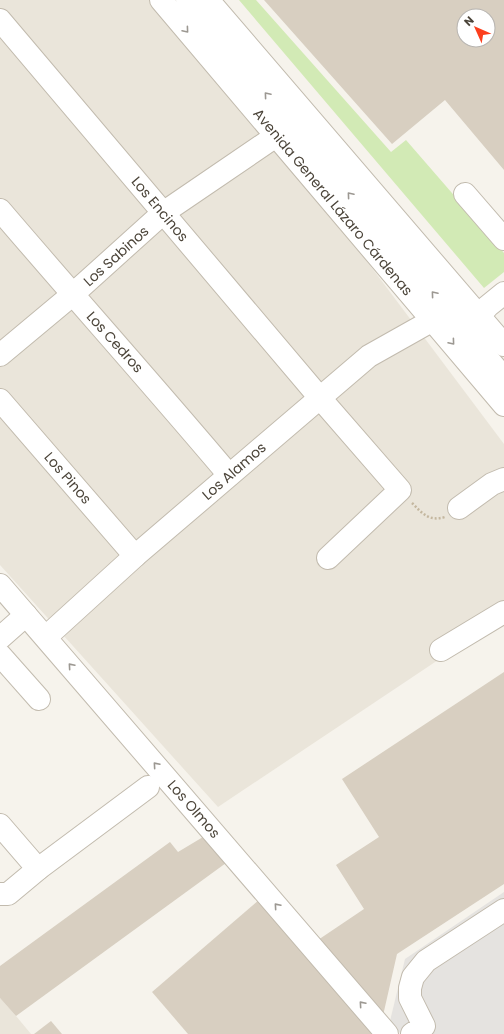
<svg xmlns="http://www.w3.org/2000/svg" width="504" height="1034" viewBox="0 0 504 1034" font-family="Poppins,sans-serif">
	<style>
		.residential { fill: #eae5da }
		.green { fill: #d2eab5 }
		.parking { fill: #e5e3e0 }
		.building { fill: #d8cfc1; fill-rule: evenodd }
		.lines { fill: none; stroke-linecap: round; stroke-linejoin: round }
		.minor-casing { stroke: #c2bbae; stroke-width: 24 }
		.path { stroke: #c4b79f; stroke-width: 2.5; stroke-dasharray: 2 2; stroke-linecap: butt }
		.minor { stroke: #fff; stroke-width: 22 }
		.oneway { stroke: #9c9892 }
		.labels { text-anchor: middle; stroke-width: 3; stroke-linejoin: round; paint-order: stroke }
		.street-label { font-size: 14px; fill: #4b4439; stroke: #fff }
	</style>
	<rect width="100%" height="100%" fill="#f6f3ec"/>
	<g class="residential">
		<path d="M0,0H171L504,444V616L218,807L0,565Z"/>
		<path d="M0,998L16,1016L31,1034H0Z"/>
	</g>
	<path class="green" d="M239,0H256L391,152L406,140L504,253V272L484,288Z"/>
	<path class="parking" d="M504,892V1034H401L390,1021L405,959Z"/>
	<g class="building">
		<path d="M264,0H504V170L445,100L392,144ZM464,16H488V40H464Z"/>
		<path d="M504,672V884L397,954L382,1020L315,942L364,909L336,865L379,837L342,779Z"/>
		<path d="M203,837L226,863L16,1016L0,998V966L170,842L178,852Z"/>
		<path d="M260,899L374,1034H188L152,992Z"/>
		<path d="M51,1021L62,1034H34Z"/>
	</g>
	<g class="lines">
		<defs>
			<g id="minor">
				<path d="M161,0L504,405"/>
				<path d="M187,0L504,378"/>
				<path d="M208,0L504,345"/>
				<path d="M0,20L320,398L400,490L328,558"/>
				<path d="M465,194L504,239"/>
				<path d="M0,210C76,299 154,386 229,475"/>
				<path d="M469,327L488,306L504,293"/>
				<path d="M0,355L72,295L163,213L276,136"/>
				<path d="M0,400L135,556"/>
				<path d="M459,508L492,484L504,479"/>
				<path d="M0,585L387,1034"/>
				<path d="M46,637L135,556L369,356L433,320"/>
				<path d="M0,638L26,615"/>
				<path d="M441,650L504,612"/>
				<path d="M0,655L39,699"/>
				<path d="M0,825L38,869"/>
				<path d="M0,894H8L38,869L148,787"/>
				<path d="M412,1034L424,1026L410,998V988L413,977L426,961L504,910"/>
			</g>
		</defs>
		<use href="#minor" class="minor-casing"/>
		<path class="path" d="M412,503C422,513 429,522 445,517"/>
		<use href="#minor" class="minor"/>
	</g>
	<defs><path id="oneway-chevron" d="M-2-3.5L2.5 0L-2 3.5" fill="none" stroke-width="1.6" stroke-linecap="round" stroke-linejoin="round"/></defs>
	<g class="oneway">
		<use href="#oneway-chevron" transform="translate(186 30) rotate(50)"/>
		<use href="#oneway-chevron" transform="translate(267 95) rotate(-130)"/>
		<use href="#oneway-chevron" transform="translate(350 195) rotate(-130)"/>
		<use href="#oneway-chevron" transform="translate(434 294) rotate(-130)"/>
		<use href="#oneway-chevron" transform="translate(452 342) rotate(50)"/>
		<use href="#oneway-chevron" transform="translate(71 666) rotate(-131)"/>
		<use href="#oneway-chevron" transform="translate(156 765) rotate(-131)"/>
		<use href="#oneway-chevron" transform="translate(277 906) rotate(-131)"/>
		<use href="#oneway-chevron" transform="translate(362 1004) rotate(-131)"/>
	</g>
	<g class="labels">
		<g class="street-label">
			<text transform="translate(333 202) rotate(50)" y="5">Avenida General Lázaro Cárdenas</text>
			<text transform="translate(160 209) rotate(50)" y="5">Los Encinos</text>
			<text transform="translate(116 256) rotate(-42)" y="5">Los Sabinos</text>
			<text transform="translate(115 342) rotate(48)" y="5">Los Cedros</text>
			<text transform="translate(234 471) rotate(-41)" y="5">Los Alamos</text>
			<text transform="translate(68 478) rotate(49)" y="5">Los Pinos</text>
			<text transform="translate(194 809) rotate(49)" y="5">Los Olmos</text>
		</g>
	</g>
	<g transform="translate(476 28) rotate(315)"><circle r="19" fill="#ffffff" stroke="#b7b4b0"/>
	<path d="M0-3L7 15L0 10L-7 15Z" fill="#fc3f1d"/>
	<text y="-6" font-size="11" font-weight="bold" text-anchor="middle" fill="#4b4439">N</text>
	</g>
</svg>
